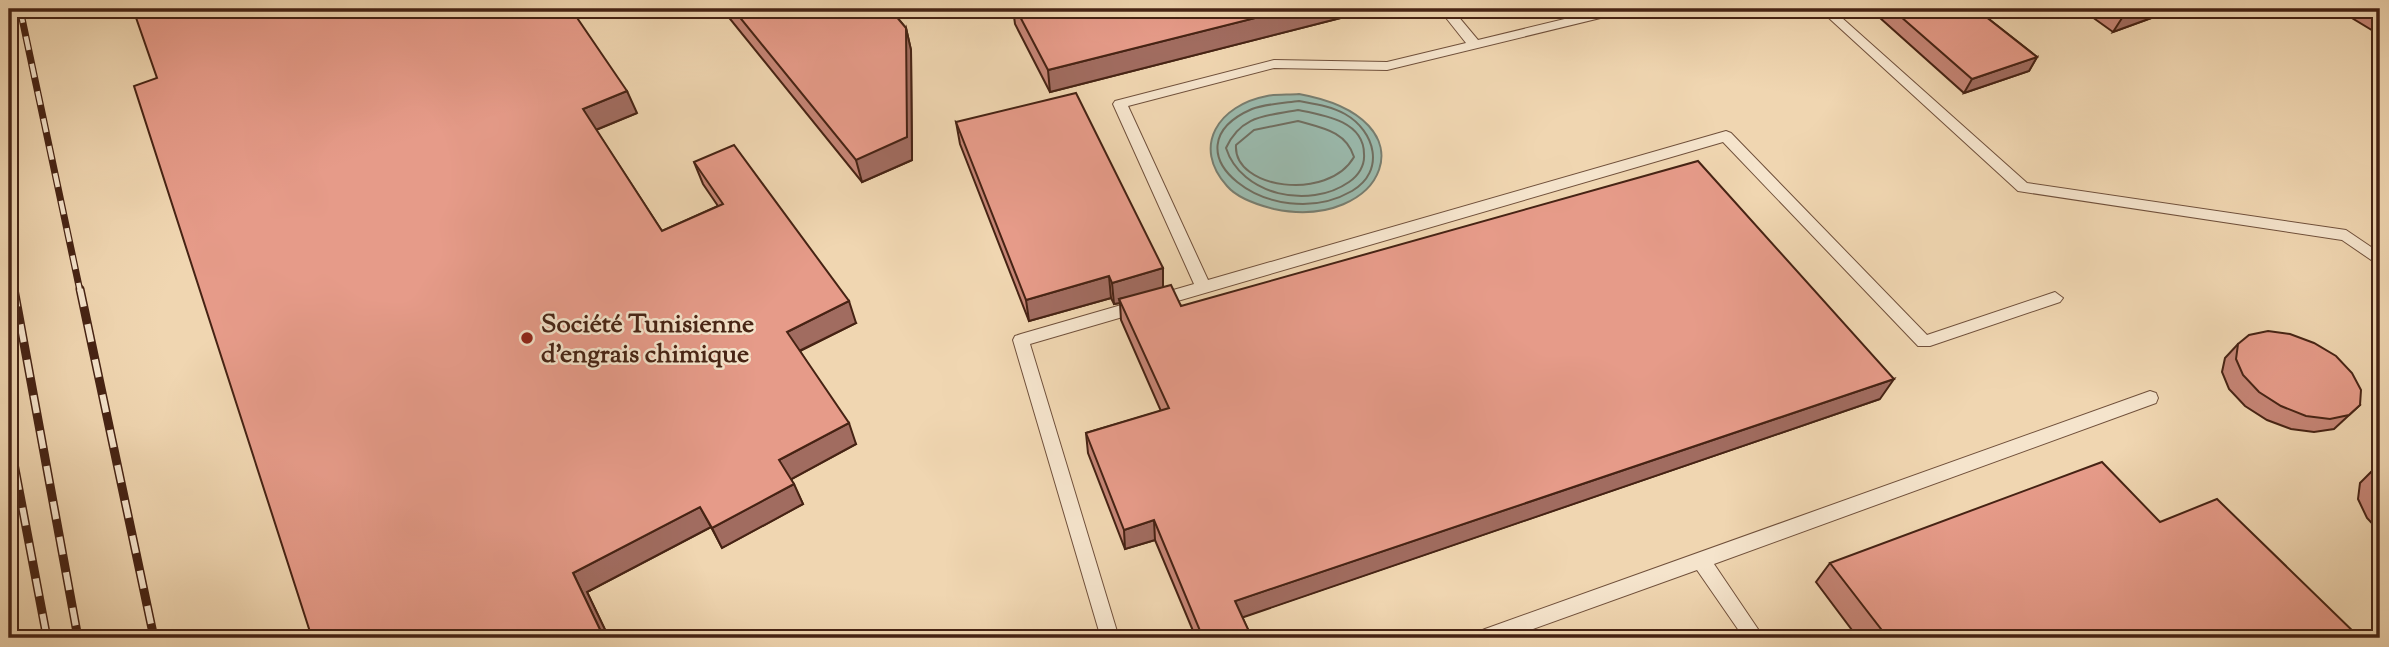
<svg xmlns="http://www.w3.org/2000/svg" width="2389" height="647" viewBox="0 0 2389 647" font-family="'Sorts Mill Goudy',serif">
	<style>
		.water { fill: #9ab9ac; stroke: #787d6f; stroke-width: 2 }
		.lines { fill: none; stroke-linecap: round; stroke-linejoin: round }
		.shore { stroke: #706e60; stroke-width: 2 }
		.lane-casing { stroke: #70503b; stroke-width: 2 }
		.lane { fill: #f5e4cc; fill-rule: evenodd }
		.rail-far1-casing { stroke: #462314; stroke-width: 7 }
		.rail-casing { stroke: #462314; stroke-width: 9 }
		.rail-far1 { stroke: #f5e4cc; stroke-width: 4.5; stroke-dasharray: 14; stroke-linecap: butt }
		.rail { stroke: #f5e4cc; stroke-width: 6; stroke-dasharray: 18; stroke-linecap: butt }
		.wall { fill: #c68576; stroke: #462314; stroke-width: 2 }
		.shaded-wall { fill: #a16c60; stroke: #462314; stroke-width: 2 }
		.building { fill: #e69b89; stroke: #462314; stroke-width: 2 }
		.poi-dot { fill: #8f2418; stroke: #f5e4cc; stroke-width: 2.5 }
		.labels { text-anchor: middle; stroke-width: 5; stroke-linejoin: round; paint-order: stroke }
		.poi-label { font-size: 26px; font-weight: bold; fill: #462314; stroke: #f5e4cc; text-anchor: start }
	</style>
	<rect width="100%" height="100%" fill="#f0d6b1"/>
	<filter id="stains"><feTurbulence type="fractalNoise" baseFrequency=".00286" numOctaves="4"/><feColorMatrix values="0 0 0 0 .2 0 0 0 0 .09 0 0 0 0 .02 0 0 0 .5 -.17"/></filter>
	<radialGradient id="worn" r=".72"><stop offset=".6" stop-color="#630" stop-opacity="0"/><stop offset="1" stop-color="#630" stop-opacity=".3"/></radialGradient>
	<path class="water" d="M1299,94C1437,119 1383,232 1274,209C1258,205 1238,199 1227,186C1191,146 1219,105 1267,96C1277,94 1289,95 1299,94Z"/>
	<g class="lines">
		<g class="shore">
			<path d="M1299,101C1315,104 1331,106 1345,114C1375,131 1386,171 1352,191C1272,237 1160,149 1252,109C1265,104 1284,103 1299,101Z"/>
			<path d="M1298,110C1324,115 1364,121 1364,154C1365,166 1358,176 1349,182C1309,210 1241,195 1226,148C1241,115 1266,116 1298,110Z"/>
			<path d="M1298,121C1322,128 1346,131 1354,157C1328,202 1233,189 1236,145L1254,130Z"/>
		</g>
		<defs>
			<g id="lane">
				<path d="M1439,9H1452L1478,40L1606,9H1627L1625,12L1387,70L1274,68L1128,106L1208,280L1726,131L1731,133L1927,335L2055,292L2063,298L2060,302L1930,346H1918L1723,142L1030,344L1119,638H1101L1013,340L1015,336L1021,334L1194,284L1113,104L1115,101L1274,60L1387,62L1466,43Z"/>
				<path d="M1819,9H1832L2027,183L2346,230L2380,253V266L2342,240L2018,191Z"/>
				<path d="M2150,391L2156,393L2158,398L2156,403L1714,564L1764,638H1744L1697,570L1508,638H1476L1478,632L1485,629Z"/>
			</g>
		</defs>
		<use href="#lane" class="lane-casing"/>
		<use href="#lane" class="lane"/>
		<defs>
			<g id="rail-far1">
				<path d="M20,9L80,291"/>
				<path d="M9,264L14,291"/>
			</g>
			<g id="rail">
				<path d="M14,289L78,638"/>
				<path d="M80,289L154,638"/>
				<path d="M9,437L47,638"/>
				<path d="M9,601L15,638"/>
			</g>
		</defs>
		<use href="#rail-far1" class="rail-far1-casing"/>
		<use href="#rail" class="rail-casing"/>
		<use href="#rail-far1" class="rail-far1"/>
		<use href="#rail" class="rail"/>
	</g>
	<g class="wall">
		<path d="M722,9H890L906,28L911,50L912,160L862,182Z"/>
		<path d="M1013,9H1376L1050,92L1015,24Z"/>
		<path d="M1870,9H1976L2037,57L2029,71L1964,93Z"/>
		<path d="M2081,9H2176L2113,32Z"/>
		<path d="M2337,9H2380V35Z"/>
		<path d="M157,78L637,113L596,130L662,231L718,206L703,184L694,162L856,323L800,351L856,444L791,479L803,504L722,548L711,527L587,592L609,638H312Z"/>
		<path d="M956,122L1163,268V287L1181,306L1880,399L1242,617L1252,638H1196L1155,540L1125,549L1088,453L1086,433L1161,411L1121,320L1120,303L1114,304L1111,298L1029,321L960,144Z"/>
		<path d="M2238,344L2360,405L2334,429L2314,432L2291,429L2267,420L2245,406L2229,389L2222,372L2225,358Z"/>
		<path d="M2380,463V532L2367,518L2358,499L2360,483Z"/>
		<path d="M1830,563L2360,638H1858L1816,582Z"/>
	</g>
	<g class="shaded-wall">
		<path d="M1291,9H1376L1050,92L1048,70Z"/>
		<path d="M2147,9H2176L2113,32L2122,18Z"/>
		<path d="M906,28L911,50L912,160L862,182L856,160Z"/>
		<path d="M2037,57L2029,71L1964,93L1972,79Z"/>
		<path d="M627,91L637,113L593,131L583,109Z"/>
		<path d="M1163,268V290L1119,299L1120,303L1114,304L1112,283Z"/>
		<path d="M1109,276L1111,298L1029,321L1026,300Z"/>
		<path d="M849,301L856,323L795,353L787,332Z"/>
		<path d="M1894,379L1880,399L1235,620V601Z"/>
		<path d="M849,423L856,444L788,481L779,460Z"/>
		<path d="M794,484L803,504L722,548L712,528Z"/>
		<path d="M700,507L711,527L587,592L609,638H604L573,573Z"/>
		<path d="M1154,520L1155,540L1125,549L1124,530Z"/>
	</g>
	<g class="building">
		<path d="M133,9H571L627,91L583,109L662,231L723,204L694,162L734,145L849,301L787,332L849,423L779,460L794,484L712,528L700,507L573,573L604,638H312L134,86L157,78Z"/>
		<path d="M733,9H890L906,28L907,137L856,160Z"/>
		<path d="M1016,9H1291L1048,70Z"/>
		<path d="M1892,9H1976L2037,57L1972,79Z"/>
		<path d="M2110,9H2147L2122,18Z"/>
		<path d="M1076,93L1163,268L1112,283L1109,276L1026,300L956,122Z"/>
		<path d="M1698,161L1894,379L1235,601L1252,638H1203L1154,520L1124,530L1086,433L1169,408L1119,299L1171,285L1181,306Z"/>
		<path d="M2268,331L2290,334L2314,343L2336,356L2352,373L2361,390L2360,405L2349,415L2330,419L2306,416L2281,406L2259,392L2243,375L2236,359L2238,344L2249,335Z"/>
		<path d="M2102,462L2160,522L2217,499L2360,638H1888L1830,563Z"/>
		<path d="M2380,465V497L2375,486L2376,469Z"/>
	</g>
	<circle class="poi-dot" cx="527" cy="338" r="7"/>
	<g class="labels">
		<g class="poi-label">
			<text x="541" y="332">Société Tunisienne<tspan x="541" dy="30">d'engrais chimique</tspan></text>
		</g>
	</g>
	<rect width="2389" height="647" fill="none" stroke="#f0d6b1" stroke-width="35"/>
	<rect x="10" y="10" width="2368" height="626" fill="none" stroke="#462314" stroke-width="3.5"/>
	<rect x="18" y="18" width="2354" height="612" fill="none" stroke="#462314" stroke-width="2"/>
	<rect width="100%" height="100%" filter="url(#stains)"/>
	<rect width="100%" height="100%" fill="url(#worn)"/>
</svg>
